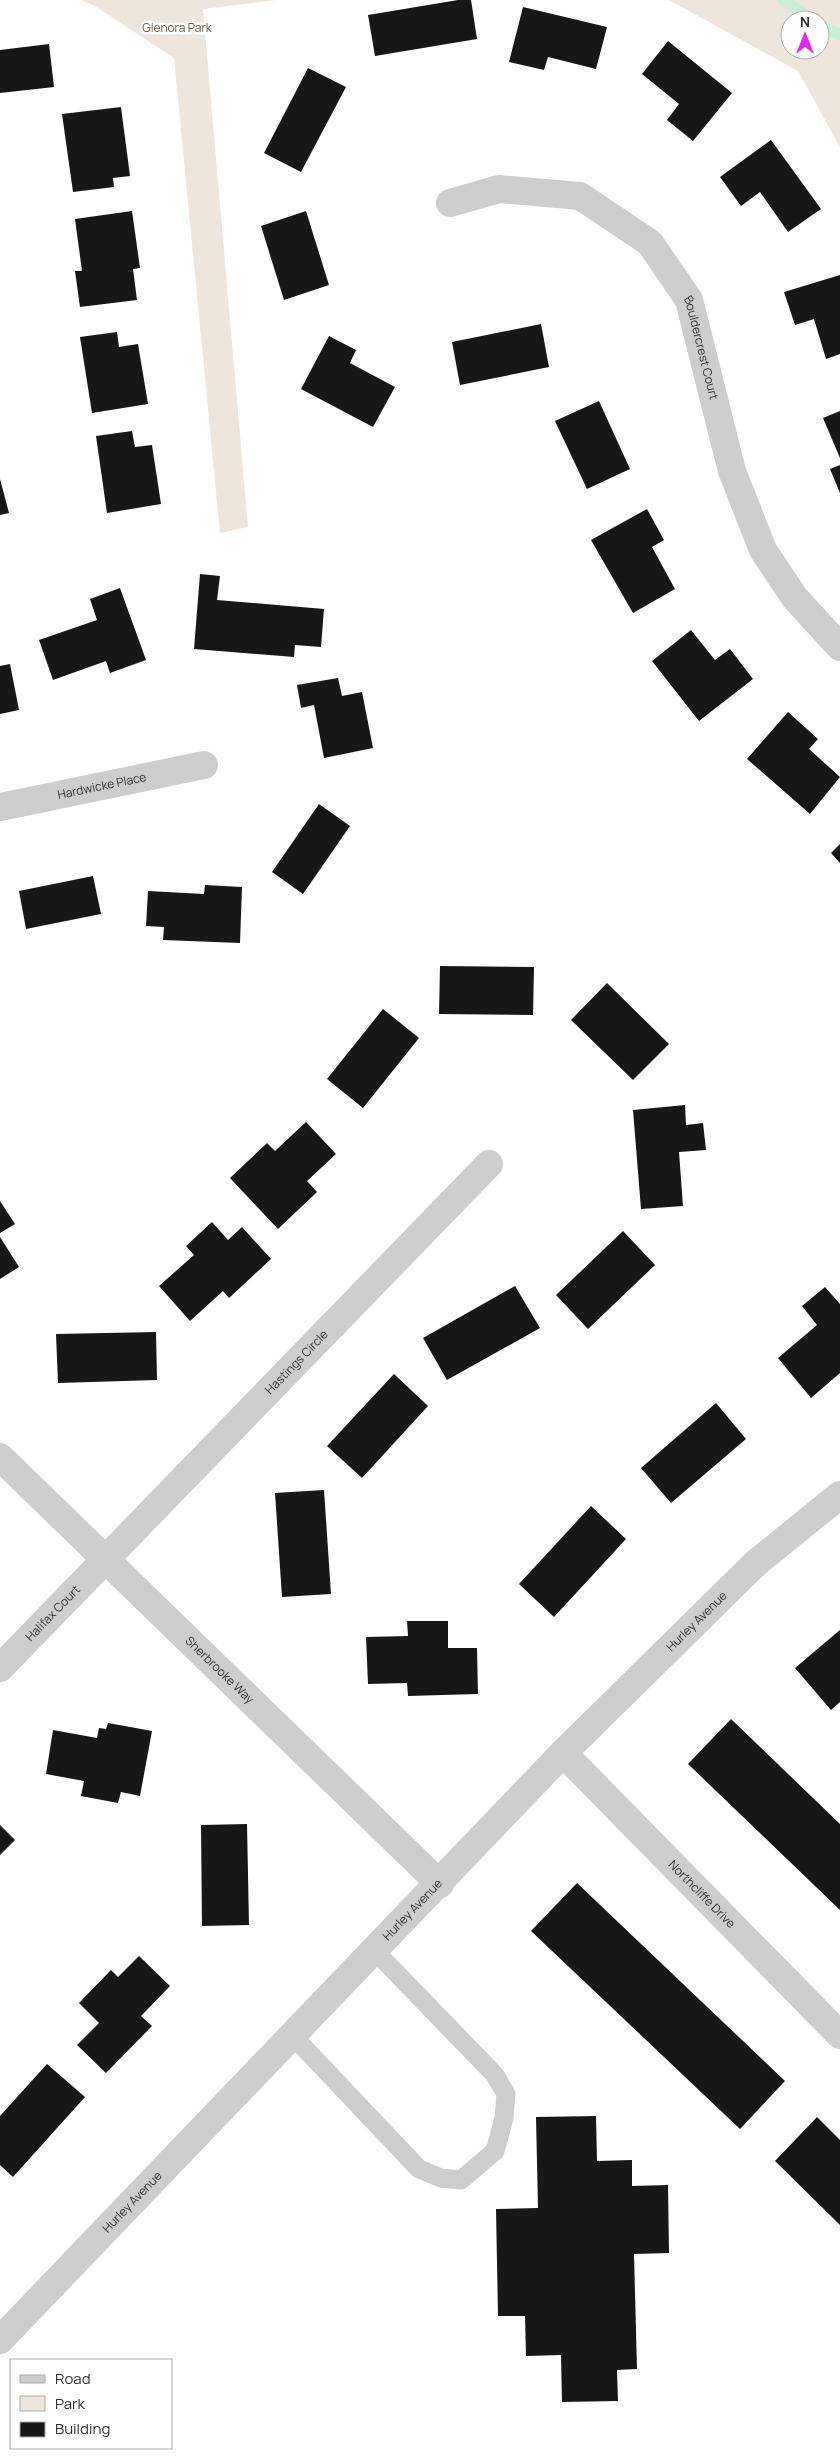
<svg xmlns="http://www.w3.org/2000/svg" width="840" height="2459" viewBox="0 0 840 2459" font-family="Manrope,sans-serif">
	<style>
		.green { fill: #eee5dd; fill-rule: evenodd }
		.lines { fill: none; stroke-linecap: round; stroke-linejoin: round }
		.stream { stroke: #c8efd7; stroke-width: 11 }
		.building { fill: #171717 }
		.service { stroke: #cdcdcd; stroke-width: 19 }
		.minor { stroke: #cdcdcd; stroke-width: 28 }
		.tertiary { stroke: #cdcdcd; stroke-width: 28 }
		.labels { text-anchor: middle; stroke-width: 5; stroke-linejoin: round; paint-order: stroke }
		.park-label { font-size: 12px; fill: #70563a; stroke: #fff }
		.street-label { font-size: 12px; fill: #303030; stroke: #fff }
	</style>
	<rect width="100%" height="100%" fill="#fff"/>
	<g class="green">
		<path d="M81,0H276L203,9L248,527L220,533L174,58L95,6Z"/>
		<path d="M669,0H840V147L798,71ZM790,20H820V50H790Z"/>
	</g>
	<g class="lines">
		<g class="stream">
			<path d="M783,0L812,20"/>
			<path d="M820,24L840,35"/>
		</g>
	</g>
	<g class="building">
		<path d="M458,0H471L477,39L375,56L368,15Z"/>
		<path d="M523,7L607,27L596,69L548,57L544,70L509,62Z"/>
		<path d="M668,41L732,93L693,141L667,120L679,104L642,74Z"/>
		<path d="M49,44L54,87L0,93V50Z"/>
		<path d="M308,68L346,87L301,172L264,153Z"/>
		<path d="M121,107L130,176L113,178L114,187L73,192L62,114Z"/>
		<path d="M771,140L821,209L788,232L760,192L741,206L720,177Z"/>
		<path d="M132,211L140,268L133,269L137,300L80,307L75,271H82L75,219Z"/>
		<path d="M306,211L329,285L284,300L261,226Z"/>
		<path d="M840,275V354L826,359L814,319L795,325L784,292Z"/>
		<path d="M541,324L549,367L460,385L452,342Z"/>
		<path d="M117,332L119,347L138,344L148,404L92,413L80,337Z"/>
		<path d="M329,336L356,350L350,363L395,387L373,427L301,389Z"/>
		<path d="M599,401L630,469L587,489L555,421Z"/>
		<path d="M840,411V458L823,418Z"/>
		<path d="M132,431L135,447L152,445L161,504L107,513L96,436Z"/>
		<path d="M840,465V493L830,469Z"/>
		<path d="M0,479L9,513L0,515Z"/>
		<path d="M647,509L664,540L652,547L675,589L633,613L591,540Z"/>
		<path d="M200,574L220,576L217,600L324,609L321,647L295,645L294,657L194,649Z"/>
		<path d="M120,588L146,660L110,673L106,661L53,680L39,640L97,620L90,599Z"/>
		<path d="M691,630L715,660L730,649L753,679L699,721L652,661Z"/>
		<path d="M10,664L19,710L0,714V666Z"/>
		<path d="M338,678L342,696L362,692L373,748L324,758L314,705L301,708L297,685Z"/>
		<path d="M788,712L818,739L809,749L840,777L810,814L747,759Z"/>
		<path d="M319,804L350,826L303,894L272,872Z"/>
		<path d="M840,844V863L831,853Z"/>
		<path d="M93,876L101,914L26,929L19,891Z"/>
		<path d="M205,885L242,887L240,943L163,940L164,927L146,926L148,891L204,894Z"/>
		<path d="M440,966L534,967L533,1015L439,1014Z"/>
		<path d="M607,983L669,1044L633,1080L571,1020Z"/>
		<path d="M383,1009L419,1038L363,1108L327,1079Z"/>
		<path d="M685,1105L686,1125L703,1123L706,1150L679,1152L683,1206L641,1209L633,1110Z"/>
		<path d="M306,1122L336,1154L307,1181L317,1192L278,1229L230,1178L267,1143L275,1151Z"/>
		<path d="M0,1201L15,1224L0,1233Z"/>
		<path d="M212,1222L228,1240L242,1227L271,1259L229,1298L223,1291L190,1321L159,1286L194,1255L186,1246Z"/>
		<path d="M623,1231L655,1265L588,1329L556,1295Z"/>
		<path d="M0,1237L19,1267L0,1279Z"/>
		<path d="M515,1286L540,1328L447,1380L423,1338Z"/>
		<path d="M825,1287L840,1304V1373L811,1398L778,1358L817,1325L802,1306Z"/>
		<path d="M156,1332L157,1380L58,1383L56,1334Z"/>
		<path d="M394,1374L428,1406L362,1478L327,1446Z"/>
		<path d="M716,1403L746,1439L671,1503L641,1468Z"/>
		<path d="M324,1490L331,1594L282,1597L275,1493Z"/>
		<path d="M591,1506L626,1539L554,1617L519,1584Z"/>
		<path d="M407,1621H448V1648H477L478,1694L408,1696L407,1683L368,1684L366,1637L408,1636Z"/>
		<path d="M840,1630V1702L831,1710L795,1668Z"/>
		<path d="M731,1719L840,1824V1910L688,1764Z"/>
		<path d="M108,1723L152,1731L140,1796L121,1792L118,1803L81,1796L84,1781L46,1774L53,1730L97,1738L99,1728L106,1729Z"/>
		<path d="M247,1824L249,1925L202,1926L201,1825Z"/>
		<path d="M0,1825L15,1840L0,1855Z"/>
		<path d="M577,1883L785,2081L740,2129L531,1931Z"/>
		<path d="M139,1956L170,1986L141,2016L152,2026L106,2073L77,2045L99,2023L79,2003L111,1970L118,1977Z"/>
		<path d="M47,2064L85,2097L13,2177L0,2165V2116Z"/>
		<path d="M596,2116L597,2161L632,2160V2186L668,2185L669,2253L634,2254L637,2369L617,2370L618,2401L562,2402L561,2355L526,2356L525,2316H498L496,2209L538,2208L536,2117Z"/>
		<path d="M817,2117L840,2140V2225L775,2161Z"/>
	</g>
	<g class="lines">
		<path class="service" d="M293,2036L419,2169L441,2178L461,2180L495,2151L504,2118L506,2094L495,2075L375,1951"/>
		<g class="minor">
			<path id="s1" d="M450,203L499,189L580,196L650,243L689,300L732,471L763,550L795,598L840,647"/>
			<path id="s2" d="M0,807L204,765"/>
			<path id="s3" d="M0,1457L440,1884"/>
			<path id="s4" d="M0,1668L489,1164"/>
			<path id="s5" d="M563,1753L840,2035"/>
		</g>
		<path class="tertiary" id="s6" d="M0,2340L563,1753L756,1563L840,1495"/>
	</g>
	<g class="labels">
		<g class="park-label">
			<text x="177" y="32">Glenora Park</text>
		</g>
		<g class="street-label">
			<text dy="4" stroke="none"><textPath href="#s1" startOffset="335">Bouldercrest Court</textPath></text>
			<text dy="4" stroke="none"><textPath href="#s2" startOffset="104">Hardwicke Place</textPath></text>
			<text dy="4" stroke="none"><textPath href="#s4" startOffset="426">Hastings Circle</textPath></text>
			<text dy="4" stroke="none"><textPath href="#s4" startOffset="76">Halifax Court</textPath></text>
			<text dy="4" stroke="none"><textPath href="#s6" startOffset="1001">Hurley Avenue</textPath></text>
			<text dy="4" stroke="none"><textPath href="#s3" startOffset="306">Sherbrooke Way</textPath></text>
			<text dy="4" stroke="none"><textPath href="#s5" startOffset="198">Northcliffe Drive</textPath></text>
			<text dy="4" stroke="none"><textPath href="#s6" startOffset="596">Hurley Avenue</textPath></text>
			<text dy="4" stroke="none"><textPath href="#s6" startOffset="191">Hurley Avenue</textPath></text>
		</g>
	</g>
	<rect x="10" y="2359" width="162" height="90" fill="#ffffff" stroke="#acacac"/>
	<rect x="20" y="2375" width="25" height="8" fill="#cdcdcd" stroke="#acacac"/>
	<text x="55" y="2384" font-size="15" fill="#303030">Road</text>
	<rect x="20" y="2396" width="25" height="15" fill="#eee5dd" stroke="#acacac"/>
	<text x="55" y="2409" font-size="15" fill="#303030">Park</text>
	<rect x="20" y="2422" width="25" height="15" fill="#171717" stroke="#acacac"/>
	<text x="55" y="2434" font-size="15" fill="#303030">Building</text>
	<g transform="translate(805 35)"><circle r="24" fill="#ffffff" stroke="#acacac"/>
	<path d="M0-4L9 19L0 12L-9 19Z" fill="#e327f2"/>
	<text y="-8" font-size="14" font-weight="bold" text-anchor="middle" fill="#303030">N</text>
	</g>
</svg>
